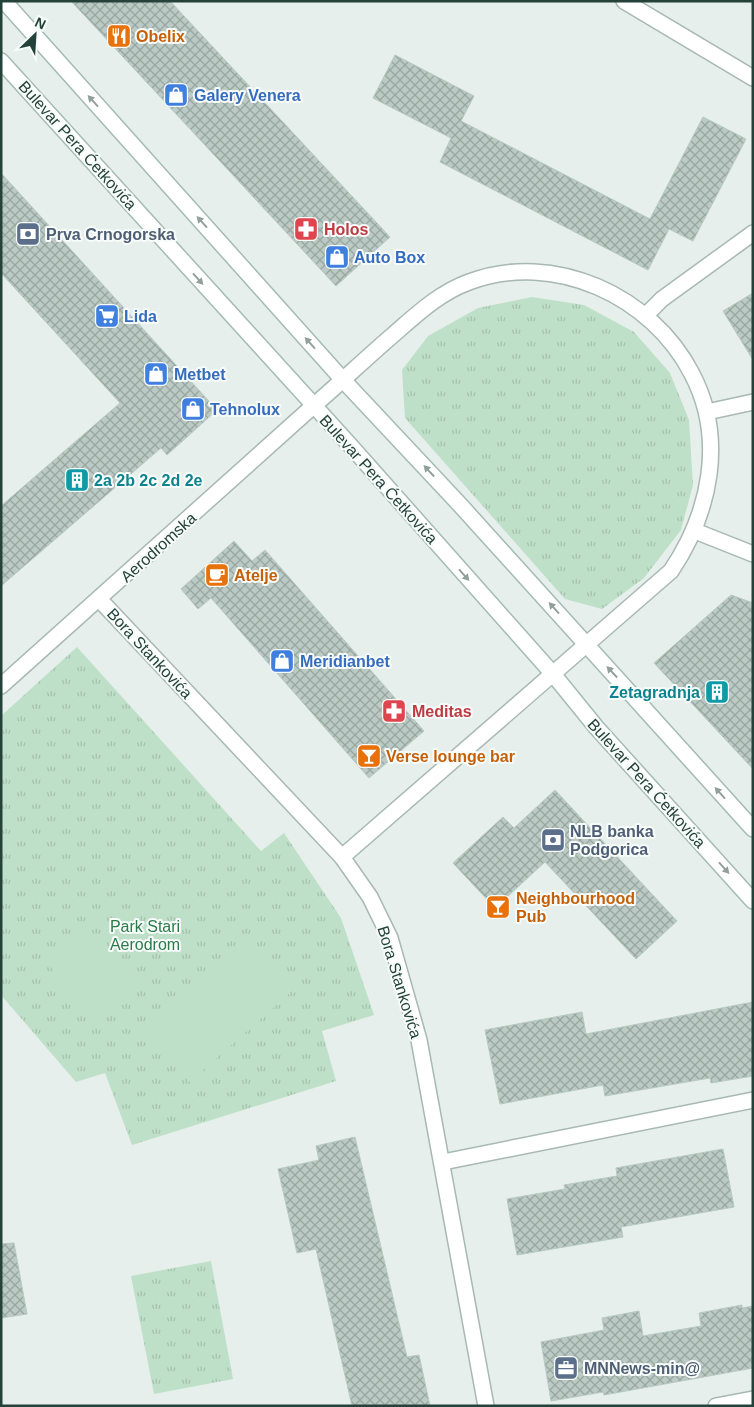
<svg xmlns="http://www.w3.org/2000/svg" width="754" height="1407" viewBox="0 0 754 1407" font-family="Helvetica,sans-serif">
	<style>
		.grass { fill: url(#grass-tufts) }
		.pitch { fill: #bfe0c8 }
		.building { fill: url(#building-cross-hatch); stroke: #b8c9c2 }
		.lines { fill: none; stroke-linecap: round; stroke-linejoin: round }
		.lane-casing { stroke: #a8b8b2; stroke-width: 18 }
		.street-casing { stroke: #a8b8b2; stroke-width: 18 }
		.secondary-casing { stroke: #a4bbb3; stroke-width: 18 }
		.lane { stroke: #fff; stroke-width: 15 }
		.street { stroke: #fff; stroke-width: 15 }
		.secondary { stroke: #fff; stroke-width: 15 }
		.oneway { fill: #92a09c }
		.labels { text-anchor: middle; stroke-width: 4; stroke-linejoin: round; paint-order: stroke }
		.food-label { font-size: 16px; font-weight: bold; fill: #c56008; stroke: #f7fbf9; text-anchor: start }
		.shop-label { font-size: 16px; font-weight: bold; fill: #366cbe; stroke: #f7fbf9; text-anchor: start }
		.street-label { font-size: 16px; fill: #24423a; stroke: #f7fbf9 }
		.health-label { font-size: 16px; font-weight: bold; fill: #be3a42; stroke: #f7fbf9; text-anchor: start }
		.service-label { font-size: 16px; font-weight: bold; fill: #4e5e75; stroke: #f7fbf9; text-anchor: start }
		.culture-label { font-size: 16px; font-weight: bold; fill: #0d838f; stroke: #f7fbf9; text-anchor: start }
		.park-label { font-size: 16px; fill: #2d7a4b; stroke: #f7fbf9 }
	</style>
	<defs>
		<pattern id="grass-tufts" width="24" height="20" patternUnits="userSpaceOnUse" patternTransform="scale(1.25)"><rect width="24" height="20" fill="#bfe0c8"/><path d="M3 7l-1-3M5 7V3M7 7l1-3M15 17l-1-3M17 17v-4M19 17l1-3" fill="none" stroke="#a4c1ad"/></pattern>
		<pattern id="building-cross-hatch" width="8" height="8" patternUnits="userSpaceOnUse" patternTransform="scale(1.25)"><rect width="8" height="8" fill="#bbcac4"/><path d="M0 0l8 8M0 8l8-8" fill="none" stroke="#98a6a0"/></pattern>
	</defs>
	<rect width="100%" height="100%" fill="#e6efeb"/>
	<g class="grass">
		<path d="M532,297L584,305L634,332L670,373L689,420L693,485L681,530L644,578L602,609L565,599L405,418L402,370L428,336L478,308Z"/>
		<path d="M77,647L261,851L284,833L341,918L374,1015L322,1031L336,1081L132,1145L105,1073L76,1082L1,995V716Z"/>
		<path d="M211,1261L233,1379L154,1394L131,1276Z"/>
	</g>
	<g class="pitch">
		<path d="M88,927L135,983L89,1020L47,962Z"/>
		<path d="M245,939L292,991L190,1082L143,1030Z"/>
	</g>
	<g class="building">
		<path d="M71,1H170L390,237L336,286Z"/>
		<path d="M395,55L474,96L461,121L650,219L703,117L746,139L693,241L669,229L648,270L440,162L451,138L373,98Z"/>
		<path d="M1,173L217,410L167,455L161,448L1,586V506L120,403L1,273Z"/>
		<path d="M753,293V360L723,311Z"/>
		<path d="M234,541L252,561L265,550L424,731L369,778L211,598L198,609L181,589Z"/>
		<path d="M731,595L753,603V769L654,663Z"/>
		<path d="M555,790L677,921L636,959L545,862L495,908L453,863L503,817L514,828Z"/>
		<path d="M753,1002V1076L711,1083L710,1078L605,1096L603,1085L500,1104L485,1030L582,1012L586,1034Z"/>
		<path d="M355,1137L407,1357L419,1355L430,1406H352L316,1249L297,1253L278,1169L319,1160L316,1146Z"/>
		<path d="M723,1149L734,1207L621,1227L623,1237L517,1255L507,1199L565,1189L564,1185L617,1176L616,1168Z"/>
		<path d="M14,1243L27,1314L1,1318V1244Z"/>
		<path d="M742,1305V1308L753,1306V1368L604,1395L603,1392L551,1401L541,1342L604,1330L602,1318L639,1311L643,1336L701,1326L699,1313Z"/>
	</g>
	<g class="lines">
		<defs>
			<g id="lane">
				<path d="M624,1L753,78"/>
				<path d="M443,1162L753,1100"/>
			</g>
			<g id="street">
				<path d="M645,316L662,299L753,233"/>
				<path d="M707,412L753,402"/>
				<path d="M695,531L753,554"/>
				<path d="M99,599L342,857L370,897L390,938L419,1040L486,1406"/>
				<path d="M1,686C105,594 208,501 311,408C339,384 365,359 393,335C417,314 439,293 469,282C554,250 652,296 692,374C726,439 710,513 671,571L342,857"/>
				<path d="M716,1406L753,1399"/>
			</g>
			<g id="secondary">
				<path d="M4,1L343,380L462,507L753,829"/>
				<path d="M1,61L349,444L553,674L596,727L753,901"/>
			</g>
		</defs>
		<use href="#lane" class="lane-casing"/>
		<use href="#street" class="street-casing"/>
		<use href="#secondary" class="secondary-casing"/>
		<use href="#lane" class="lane"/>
		<use href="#street" class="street"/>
		<use href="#secondary" class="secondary"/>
	</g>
	<defs><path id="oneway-solid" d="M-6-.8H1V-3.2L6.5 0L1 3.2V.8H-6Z" transform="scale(1.25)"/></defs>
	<g class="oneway">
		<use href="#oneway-solid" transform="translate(93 101) rotate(-132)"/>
		<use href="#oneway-solid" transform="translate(202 222) rotate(-132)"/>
		<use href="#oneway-solid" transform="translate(198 279) rotate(48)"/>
		<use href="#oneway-solid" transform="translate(310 343) rotate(-132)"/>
		<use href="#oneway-solid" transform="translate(429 471) rotate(-133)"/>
		<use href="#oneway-solid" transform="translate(464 575) rotate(48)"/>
		<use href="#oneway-solid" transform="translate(554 608) rotate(-132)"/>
		<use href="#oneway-solid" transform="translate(612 672) rotate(-133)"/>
		<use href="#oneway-solid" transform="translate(720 793) rotate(-132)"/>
		<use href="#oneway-solid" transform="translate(724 868) rotate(48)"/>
	</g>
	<defs>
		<symbol id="restaurant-square" viewBox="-11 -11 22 22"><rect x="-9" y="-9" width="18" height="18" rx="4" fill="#e8710a" stroke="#f7fbf9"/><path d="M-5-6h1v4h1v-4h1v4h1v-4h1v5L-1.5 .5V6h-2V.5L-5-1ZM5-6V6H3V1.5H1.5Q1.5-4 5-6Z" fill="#fff"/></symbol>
		<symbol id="shop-square" viewBox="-11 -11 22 22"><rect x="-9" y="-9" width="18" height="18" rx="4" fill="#3f7fe0" stroke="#f7fbf9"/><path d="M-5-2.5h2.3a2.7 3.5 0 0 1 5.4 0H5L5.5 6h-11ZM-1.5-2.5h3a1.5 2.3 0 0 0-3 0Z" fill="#fff"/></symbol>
		<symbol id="pharmacy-square" viewBox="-11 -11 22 22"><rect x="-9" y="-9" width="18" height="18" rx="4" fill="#e0444e" stroke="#f7fbf9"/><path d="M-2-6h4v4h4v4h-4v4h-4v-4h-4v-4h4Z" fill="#fff"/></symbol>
		<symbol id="bank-square" viewBox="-11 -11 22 22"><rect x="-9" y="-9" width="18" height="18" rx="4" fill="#5c6f8a" stroke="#f7fbf9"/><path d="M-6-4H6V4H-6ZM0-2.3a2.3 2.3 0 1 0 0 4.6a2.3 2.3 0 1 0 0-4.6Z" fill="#fff"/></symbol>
		<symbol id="supermarket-square" viewBox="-11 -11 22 22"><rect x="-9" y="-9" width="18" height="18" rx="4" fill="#3f7fe0" stroke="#f7fbf9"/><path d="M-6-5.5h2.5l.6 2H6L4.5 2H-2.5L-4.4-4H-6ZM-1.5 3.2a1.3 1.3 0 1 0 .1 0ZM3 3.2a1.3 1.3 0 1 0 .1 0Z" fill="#fff"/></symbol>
		<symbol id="building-square" viewBox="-11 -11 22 22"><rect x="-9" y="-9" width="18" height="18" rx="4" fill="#0f9aa8" stroke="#f7fbf9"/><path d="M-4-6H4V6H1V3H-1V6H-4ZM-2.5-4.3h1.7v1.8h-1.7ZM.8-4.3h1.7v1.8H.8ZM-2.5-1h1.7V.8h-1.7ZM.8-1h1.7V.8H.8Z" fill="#fff"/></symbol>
		<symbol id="cafe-square" viewBox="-11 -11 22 22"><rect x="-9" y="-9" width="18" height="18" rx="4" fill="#e8710a" stroke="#f7fbf9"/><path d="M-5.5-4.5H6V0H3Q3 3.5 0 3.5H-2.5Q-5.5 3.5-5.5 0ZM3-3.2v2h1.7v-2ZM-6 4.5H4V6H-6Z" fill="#fff"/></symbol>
		<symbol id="bar-square" viewBox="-11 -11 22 22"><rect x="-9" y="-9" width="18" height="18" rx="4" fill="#e8710a" stroke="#f7fbf9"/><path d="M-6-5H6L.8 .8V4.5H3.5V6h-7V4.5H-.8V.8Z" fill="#fff"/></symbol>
		<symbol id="office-square" viewBox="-11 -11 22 22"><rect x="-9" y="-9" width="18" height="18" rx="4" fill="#5c6f8a" stroke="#f7fbf9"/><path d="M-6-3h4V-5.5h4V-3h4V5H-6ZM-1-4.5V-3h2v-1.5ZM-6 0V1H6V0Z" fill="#fff"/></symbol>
	</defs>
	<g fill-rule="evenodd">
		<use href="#restaurant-square" x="105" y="22" width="28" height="28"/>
		<use href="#shop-square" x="162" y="81" width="28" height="28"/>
		<use href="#pharmacy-square" x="292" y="215" width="28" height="28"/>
		<use href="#bank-square" x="14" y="220" width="28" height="28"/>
		<use href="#shop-square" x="323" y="243" width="28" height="28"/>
		<use href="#supermarket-square" x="93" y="302" width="28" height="28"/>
		<use href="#shop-square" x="142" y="360" width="28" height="28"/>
		<use href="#shop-square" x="179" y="395" width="28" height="28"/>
		<use href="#building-square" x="63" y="466" width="28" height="28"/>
		<use href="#cafe-square" x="203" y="561" width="28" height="28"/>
		<use href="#shop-square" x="268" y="647" width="28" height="28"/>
		<use href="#building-square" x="703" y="678" width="28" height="28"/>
		<use href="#pharmacy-square" x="380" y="697" width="28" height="28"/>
		<use href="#bar-square" x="355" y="742" width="28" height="28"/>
		<use href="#bank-square" x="539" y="826" width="28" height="28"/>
		<use href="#bar-square" x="484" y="893" width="28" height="28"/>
		<use href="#office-square" x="552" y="1354" width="28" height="28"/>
	</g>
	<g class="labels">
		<g class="food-label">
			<text x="136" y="42">Obelix</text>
			<text x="234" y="581">Atelje</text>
			<text x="386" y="762">Verse lounge bar</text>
			<text x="516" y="904">Neighbourhood<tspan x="516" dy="18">Pub</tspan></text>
		</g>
		<g class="shop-label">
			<text x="194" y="101">Galery Venera</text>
			<text x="354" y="263">Auto Box</text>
			<text x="124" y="322">Lida</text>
			<text x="174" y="380">Metbet</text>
			<text x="210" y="415">Tehnolux</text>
			<text x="300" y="667">Meridianbet</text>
		</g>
		<g class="street-label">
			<text transform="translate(78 145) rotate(48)" y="6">Bulevar Pera Ćetkovića</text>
			<text transform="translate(379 479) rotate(48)" y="6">Bulevar Pera Ćetkovića</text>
			<text transform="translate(158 547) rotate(-42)" y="6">Aerodromska</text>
			<text transform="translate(150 653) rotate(47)" y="6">Bora Stankovića</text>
			<text transform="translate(647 783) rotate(48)" y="6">Bulevar Pera Ćetkovića</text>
			<text transform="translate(400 982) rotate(73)" y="6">Bora Stankovića</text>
		</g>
		<g class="health-label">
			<text x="324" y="235">Holos</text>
			<text x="412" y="717">Meditas</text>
		</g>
		<g class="service-label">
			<text x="46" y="240">Prva Crnogorska</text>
			<text x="570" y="837">NLB banka<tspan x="570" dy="18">Podgorica</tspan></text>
			<text x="584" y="1374">MNNews-min@</text>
		</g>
		<g class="culture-label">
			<text x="94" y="486">2a 2b 2c 2d 2e</text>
			<text x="700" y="698" text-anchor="end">Zetagradnja</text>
		</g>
		<g class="park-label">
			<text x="145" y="932">Park Stari<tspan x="145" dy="18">Aerodrom</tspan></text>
		</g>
	</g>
	<rect width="754" height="1407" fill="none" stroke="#24423a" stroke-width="5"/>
	<g transform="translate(35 35) rotate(25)" stroke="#f7fbf9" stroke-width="4" paint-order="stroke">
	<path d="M0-4L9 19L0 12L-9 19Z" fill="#24423a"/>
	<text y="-8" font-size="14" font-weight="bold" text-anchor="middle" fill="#24423a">N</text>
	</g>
</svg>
